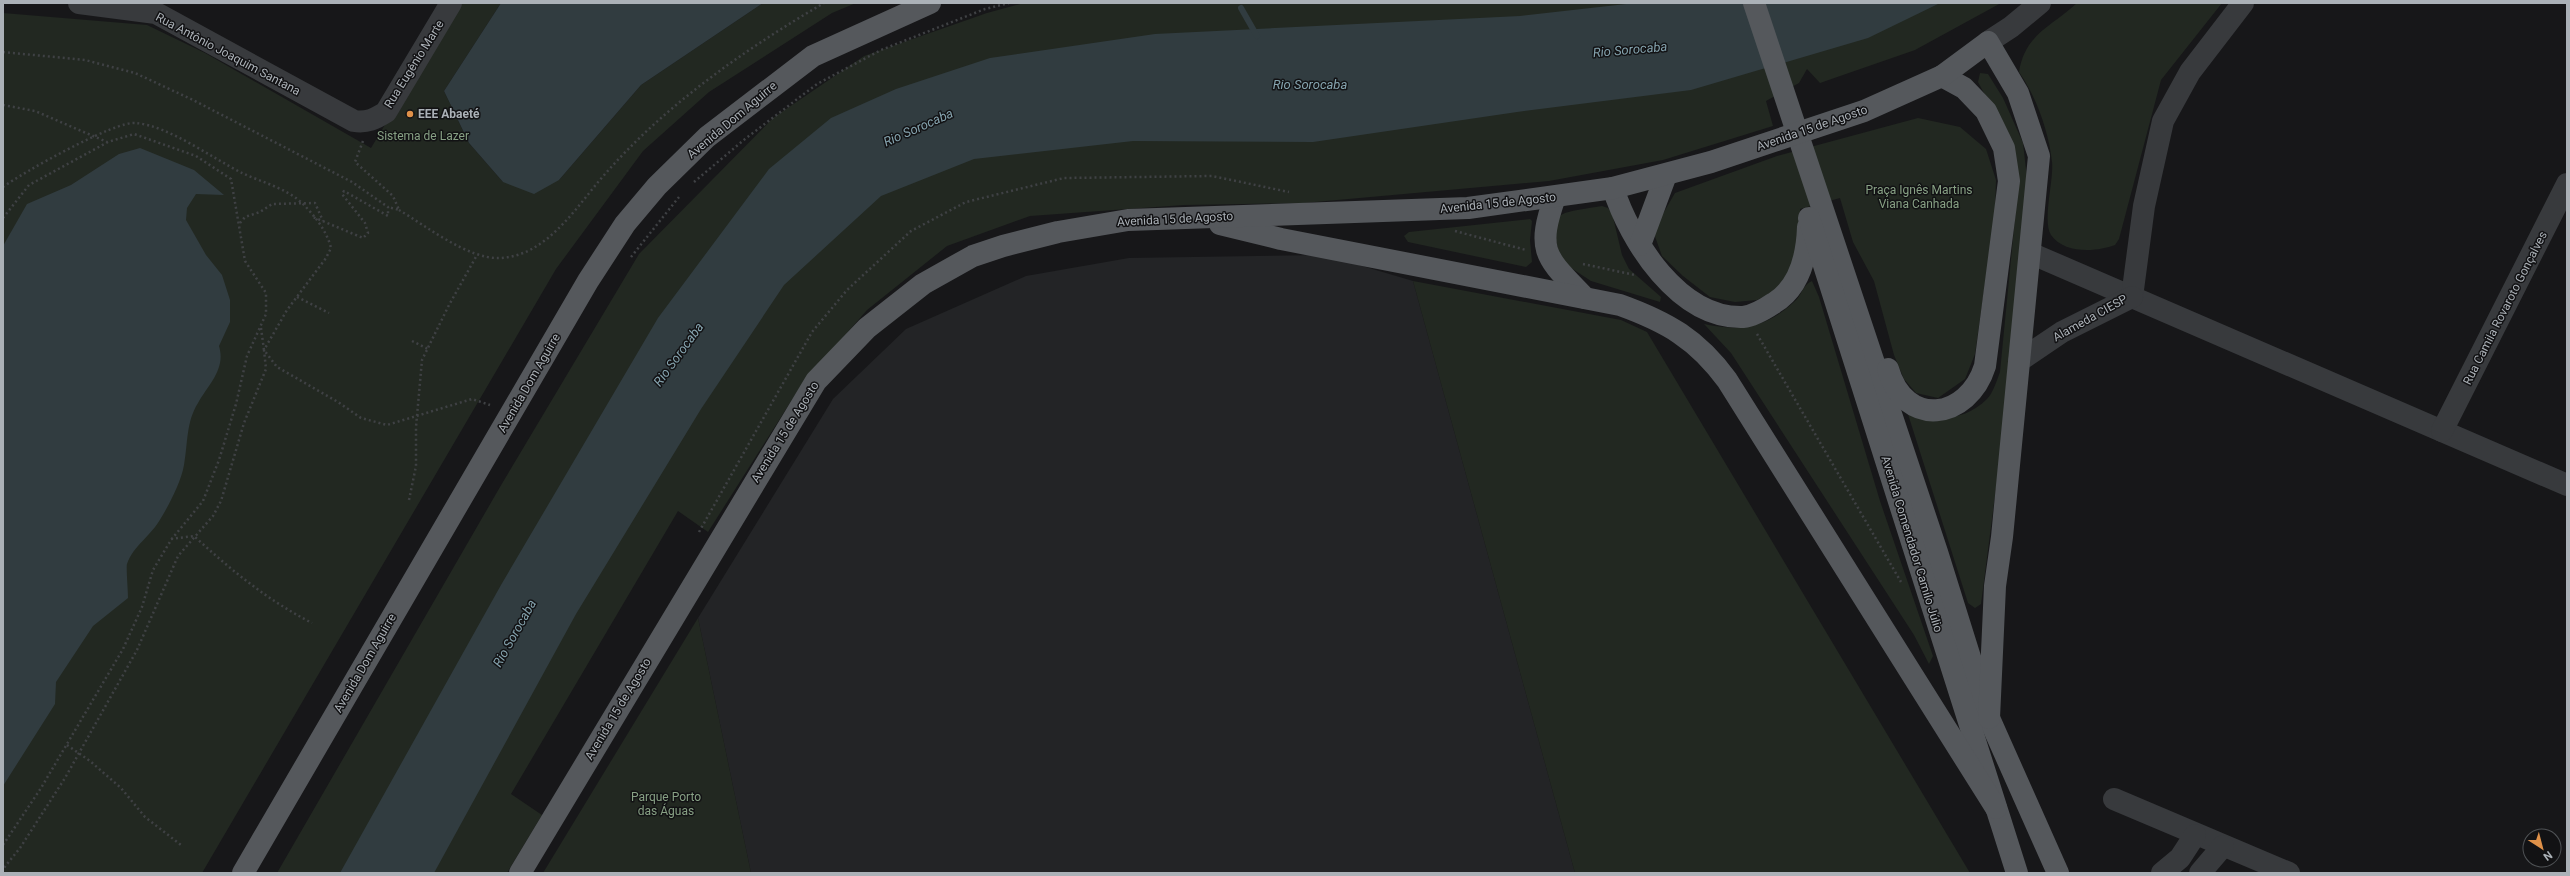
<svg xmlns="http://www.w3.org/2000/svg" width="2570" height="876" viewBox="0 0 2570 876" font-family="Roboto,sans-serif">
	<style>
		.built { fill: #232426 }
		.green { fill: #222821 }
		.water { fill: #313c40 }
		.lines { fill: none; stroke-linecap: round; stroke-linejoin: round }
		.stream { stroke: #313c40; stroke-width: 6 }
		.path { stroke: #3f4144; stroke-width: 2.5; stroke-dasharray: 2 3; stroke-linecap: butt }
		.minor { stroke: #383a3d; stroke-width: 22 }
		.major { stroke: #55585c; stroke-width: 22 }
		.poi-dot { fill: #df9149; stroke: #121214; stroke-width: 1.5 }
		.labels { text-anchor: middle; stroke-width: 3; stroke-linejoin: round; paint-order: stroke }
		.street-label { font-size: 12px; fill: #abb1b7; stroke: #121214 }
		.poi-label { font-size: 12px; font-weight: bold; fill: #abb1b7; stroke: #121214; text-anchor: start }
		.park-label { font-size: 12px; fill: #87a084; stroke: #121214 }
		.water-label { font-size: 13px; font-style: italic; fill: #85a3ae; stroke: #121214 }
	</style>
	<rect width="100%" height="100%" fill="#171719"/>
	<path class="built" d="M1325,255L1413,281L1575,873H751L698,618L833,399L906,329L1026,276L1129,258Z"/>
	<g class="green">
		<path d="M458,3H501L444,91L469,143L503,182L559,180L641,85L763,3H856L832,13L709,92L643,151L556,269L202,873H3V13L147,25L205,53L371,148Z"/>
		<path d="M1024,3H2001L1915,50L1820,83L1807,69L1799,83L1766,101L1773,126L1663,160L1549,181L1304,203L1184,205L1030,216L947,246L867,310L800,387L708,532L678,511L511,794L542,815L507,873H277L500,487L639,254L773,118L864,56L987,13Z"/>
		<path d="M2077,3H2222L2161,80L2119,239L2115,245C2097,252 2064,254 2051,235C2042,221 2054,180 2052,162C2049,132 2036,96 2019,72C2025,34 2051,27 2077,3Z"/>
		<path d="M1980,73L1988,74L2003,98L2023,143L2027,178L2009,387L1981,604L1975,608L1968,603L1907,411C1935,421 1964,422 1987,399C1993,393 1997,380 2000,372L2019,177L2013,147L1978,82Z"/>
		<path d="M1918,118L1960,127L1986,149L1996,180L1995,213L1975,354L1965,379L1938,398L1916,393L1904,379L1894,355L1874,281L1853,242L1840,198L1800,209L1805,240L1780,289L1757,300L1735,302L1710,297L1683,276L1662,256L1653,231L1675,193L1777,156Z"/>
		<path d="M1602,206L1608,208L1612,213L1622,255L1629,269L1661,297L1660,302L1591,281L1562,262C1546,210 1554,214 1602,206Z"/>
		<path d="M1530,219L1532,221L1530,240L1532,262L1526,267L1408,242L1404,236L1409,232Z"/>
		<path d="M1413,281L1621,320L1647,332L1970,873H1575Z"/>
		<path d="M1812,281L1819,297L1880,501L1933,656L1929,664L1914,635L1731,353L1704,324C1740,332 1767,327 1794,302C1802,296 1802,285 1812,281Z"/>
		<path d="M698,618L751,873H543Z"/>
	</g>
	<g class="water">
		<path d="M501,3H763L641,85L559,180L534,194L503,182L469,143L444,91Z"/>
		<path d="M1635,3H1940L1868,38L1691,90L1517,112L1313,142L1133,141L974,159L881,196L784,285L701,409L576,614L434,873H340L501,585L658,318L769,169L831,118L896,89L990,58L1155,34L1520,16Z"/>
		<path d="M140,148L194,170L224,195L196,194L187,208L186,220L206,255L222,275L230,300V322L219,346C226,369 209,384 198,403C186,422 188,443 184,465C181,482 170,503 161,518C152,535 133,546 127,564C126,567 128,591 128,598L93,626L56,682L55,704L3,786V246L27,204L71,185L119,154Z"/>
	</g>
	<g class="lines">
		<path class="stream" d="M1241,8L1257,36"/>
		<g class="path">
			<path d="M3,52L85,60L135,73L193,100L352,182L388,207V216L344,191L342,194L365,223L368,233L363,238L313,217"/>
			<path d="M3,105L35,111L107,142"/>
			<path d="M363,141L355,162L393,196L399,210L388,207"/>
			<path d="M694,182L745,139L817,84L881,50L985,9L1009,3"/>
			<path d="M3,187C22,173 116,120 136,123C169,126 212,158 242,173C261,182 286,188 302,203C314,215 327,231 331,248L326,258L287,310L264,350L266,369L244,423L221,501L213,516L178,556L137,650L65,778L20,848L3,869"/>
			<path d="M399,210C426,226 468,259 499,258C544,257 573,212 599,181C661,108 742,51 824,3"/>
			<path d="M3,218L29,185L108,142L134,134L196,156L231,179L245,261L266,293V314L247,356L236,404L219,460L203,501L171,540L153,570L142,607L123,649L41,788L3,845"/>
			<path d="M240,223L245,217L260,212L272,204L315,203L323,221"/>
			<path d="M1455,231L1526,250"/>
			<path d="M631,257L679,197"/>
			<path d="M1583,264L1635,275"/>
			<path d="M297,297L329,313"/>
			<path d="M261,328L264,350L277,367L338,402L361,418L387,425L472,399L490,405"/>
			<path d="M1757,334L1901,582"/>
			<path d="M412,341L428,349"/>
			<path d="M409,500L416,466V427L422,360L449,305L477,255"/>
			<path d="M699,532L812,332L847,290L911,231L966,202L1064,178L1212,176L1289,192"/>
			<path d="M171,539L194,536C231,570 267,600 312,623"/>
			<path d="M67,745L90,761L121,788L145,817L181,845"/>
		</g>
		<g class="minor">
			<path d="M79,3L156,13L354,121C367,123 375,119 386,112L451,3"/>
			<path d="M1988,42L2011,27L2040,3"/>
			<path d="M2030,253L2567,485"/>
			<path d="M2132,297L2144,206L2163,121L2190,72L2243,3"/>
			<path d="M2019,361L2062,332L2132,297"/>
			<path d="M2442,431L2567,184"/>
			<path d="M2114,799L2289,873"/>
			<path d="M2162,873L2180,858L2195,835"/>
			<path d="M2200,873L2223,846"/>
		</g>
		<g class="major">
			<path d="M1754,3L1937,552L1989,718L2058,873"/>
			<path d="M1613,188C1630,241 1679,319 1743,317C1754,316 1765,309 1774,303C1800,287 1807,256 1808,227"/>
			<path d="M1555,197C1535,253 1547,258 1585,298"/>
			<path d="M1809,218L2017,873"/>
			<path d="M1220,224L1281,239L1620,305C1667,322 1697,339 1727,380L1996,808"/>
			<path d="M1640,245L1666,175"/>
			<path d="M1888,369C1905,429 1968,420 1985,366L2009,181L2004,148L1986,111L1964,88L1942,76"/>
			<path d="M243,873L588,281L625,224L657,186L707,137L813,56L930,3"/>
			<path d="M520,873L816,381L867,328L923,284L973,256L1003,246L1058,232L1128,220L1468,208L1613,188L1711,162L1864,111L1942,76L1988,42L2018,93L2039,156L2002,537L1995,586L1989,718"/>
		</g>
	</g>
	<circle class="poi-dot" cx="410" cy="114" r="4"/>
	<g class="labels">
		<g class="street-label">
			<text transform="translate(228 54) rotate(28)" y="4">Rua Antônio Joaquim Santana</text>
			<text transform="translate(414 64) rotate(-58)" y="4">Rua Eugênio Marte</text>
			<text transform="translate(732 120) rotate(-40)" y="4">Avenida Dom Aguirre</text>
			<text transform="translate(1812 128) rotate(-19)" y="4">Avenida 15 de Agosto</text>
			<text transform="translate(1498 203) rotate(-6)" y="4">Avenida 15 de Agosto</text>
			<text transform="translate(1175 219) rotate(-3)" y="4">Avenida 15 de Agosto</text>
			<text transform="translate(2505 308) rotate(-63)" y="4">Rua Camila Rovaroto Gonçalves</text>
			<text transform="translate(2090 318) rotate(-29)" y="4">Alameda CIESP</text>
			<text transform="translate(529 383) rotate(-60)" y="4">Avenida Dom Aguirre</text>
			<text transform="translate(785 432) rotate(-58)" y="4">Avenida 15 de Agosto</text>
			<text transform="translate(1912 544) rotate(73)" y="4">Avenida Comendador Camilo Júlio</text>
			<text transform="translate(365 663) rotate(-60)" y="4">Avenida Dom Aguirre</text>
			<text transform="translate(618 709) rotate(-59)" y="4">Avenida 15 de Agosto</text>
		</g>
		<g class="poi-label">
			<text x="418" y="118">EEE Abaeté</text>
		</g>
		<g class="park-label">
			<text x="423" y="140">Sistema de Lazer</text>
			<text x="1919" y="194">Praça Ignês Martins<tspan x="1919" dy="14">Viana Canhada</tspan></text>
			<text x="666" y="801">Parque Porto<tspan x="666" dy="14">das Águas</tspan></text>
		</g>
		<g class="water-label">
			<text transform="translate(1630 49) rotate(-5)" y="5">Rio Sorocaba</text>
			<text x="1310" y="89">Rio Sorocaba</text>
			<text transform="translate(918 127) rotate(-24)" y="5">Rio Sorocaba</text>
			<text transform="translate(678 354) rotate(-54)" y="5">Rio Sorocaba</text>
			<text transform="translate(514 633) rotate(-61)" y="5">Rio Sorocaba</text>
		</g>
	</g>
	<rect width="2570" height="876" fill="none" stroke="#abb1b7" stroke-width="8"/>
	<g transform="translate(2542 848) rotate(144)"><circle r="19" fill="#121214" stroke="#4f5255"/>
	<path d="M0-3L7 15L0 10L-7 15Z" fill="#df9149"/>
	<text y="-6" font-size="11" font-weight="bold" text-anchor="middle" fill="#abb1b7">N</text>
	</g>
</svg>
